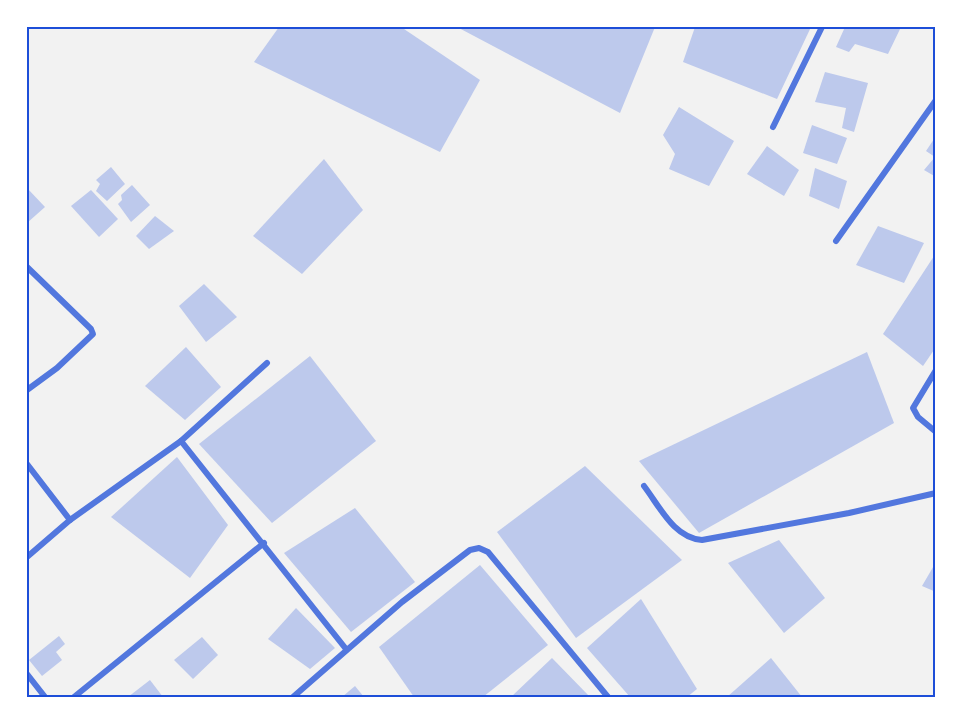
<svg xmlns="http://www.w3.org/2000/svg" width="963" height="724" viewBox="0 0 963 724" font-family="'Fira Sans Condensed',sans-serif">
	<style>
		.building { fill: #bdc9ec }
		.lines { fill: none; stroke-linecap: round; stroke-linejoin: round }
		.minor { stroke: #5277de; stroke-width: 6 }
		.neatline { fill: none; stroke: #1d4ed8; stroke-width: 2 }
	</style>
	<rect width="100%" height="100%" fill="#f2f2f2"/>
	<g class="building">
		<path d="M279,27H401L480,80L440,152L254,62Z"/>
		<path d="M457,27H655L620,113Z"/>
		<path d="M695,27H811L777,99L683,62Z"/>
		<path d="M845,27H901L888,54L855,44L849,52L836,47Z"/>
		<path d="M825,72L868,83L854,132L842,128L846,108L815,102Z"/>
		<path d="M679,107L734,141L709,186L669,169L675,154L663,135Z"/>
		<path d="M812,125L847,138L837,164L803,153Z"/>
		<path d="M936,136V177L924,170L935,157L926,151Z"/>
		<path d="M767,146L799,170L784,196L747,174Z"/>
		<path d="M324,159L363,210L302,274L253,236Z"/>
		<path d="M111,167L125,184L107,201L96,191L100,184L96,180Z"/>
		<path d="M815,168L847,181L839,209L809,196Z"/>
		<path d="M132,185L150,205L131,222L118,204L122,200L121,195Z"/>
		<path d="M27,188L45,207L27,223Z"/>
		<path d="M91,190L118,219L99,237L71,206Z"/>
		<path d="M155,216L174,231L149,249L136,236Z"/>
		<path d="M878,226L924,243L904,283L856,265Z"/>
		<path d="M936,253V347L923,366L883,334Z"/>
		<path d="M204,284L237,317L206,342L179,306Z"/>
		<path d="M186,347L221,387L185,420L145,386Z"/>
		<path d="M867,352L894,423L699,533L639,461Z"/>
		<path d="M310,356L376,441L272,523L199,444Z"/>
		<path d="M177,457L228,525L190,578L111,517Z"/>
		<path d="M585,466L682,560L576,638L497,532Z"/>
		<path d="M355,508L415,582L351,632L284,553Z"/>
		<path d="M779,540L825,598L784,633L728,563Z"/>
		<path d="M936,562V592L922,586Z"/>
		<path d="M480,565L548,645L483,697H414L379,647Z"/>
		<path d="M641,599L697,689L687,697H630L587,648Z"/>
		<path d="M296,608L335,648L310,669L268,639Z"/>
		<path d="M59,636L65,644L56,652L62,660L42,676L29,660Z"/>
		<path d="M202,637L218,655L193,679L174,660Z"/>
		<path d="M552,658L590,697H511Z"/>
		<path d="M771,658L802,697H727Z"/>
		<path d="M150,680L163,697H128Z"/>
		<path d="M355,686L364,697H342Z"/>
	</g>
	<g class="lines">
		<g class="minor">
			<path d="M773,127L822,27"/>
			<path d="M836,241L936,100"/>
			<path d="M27,267L91,329L93,334L57,368L27,390"/>
			<path d="M936,370L913,408L918,417L936,432"/>
			<path d="M181,441L346,649"/>
			<path d="M27,464L70,520"/>
			<path d="M644,486C660,507 674,538 702,540L849,513L936,493"/>
			<path d="M27,557L70,520L181,441L267,363"/>
			<path d="M27,674L45,697"/>
			<path d="M74,697L264,543"/>
			<path d="M293,697L402,602L470,550L479,548L488,552L608,697"/>
		</g>
	</g>
	<rect width="963" height="724" fill="none" stroke="#ffffff" stroke-width="57"/>
	<rect x="28" y="28" width="906" height="668" class="neatline"/>
</svg>
